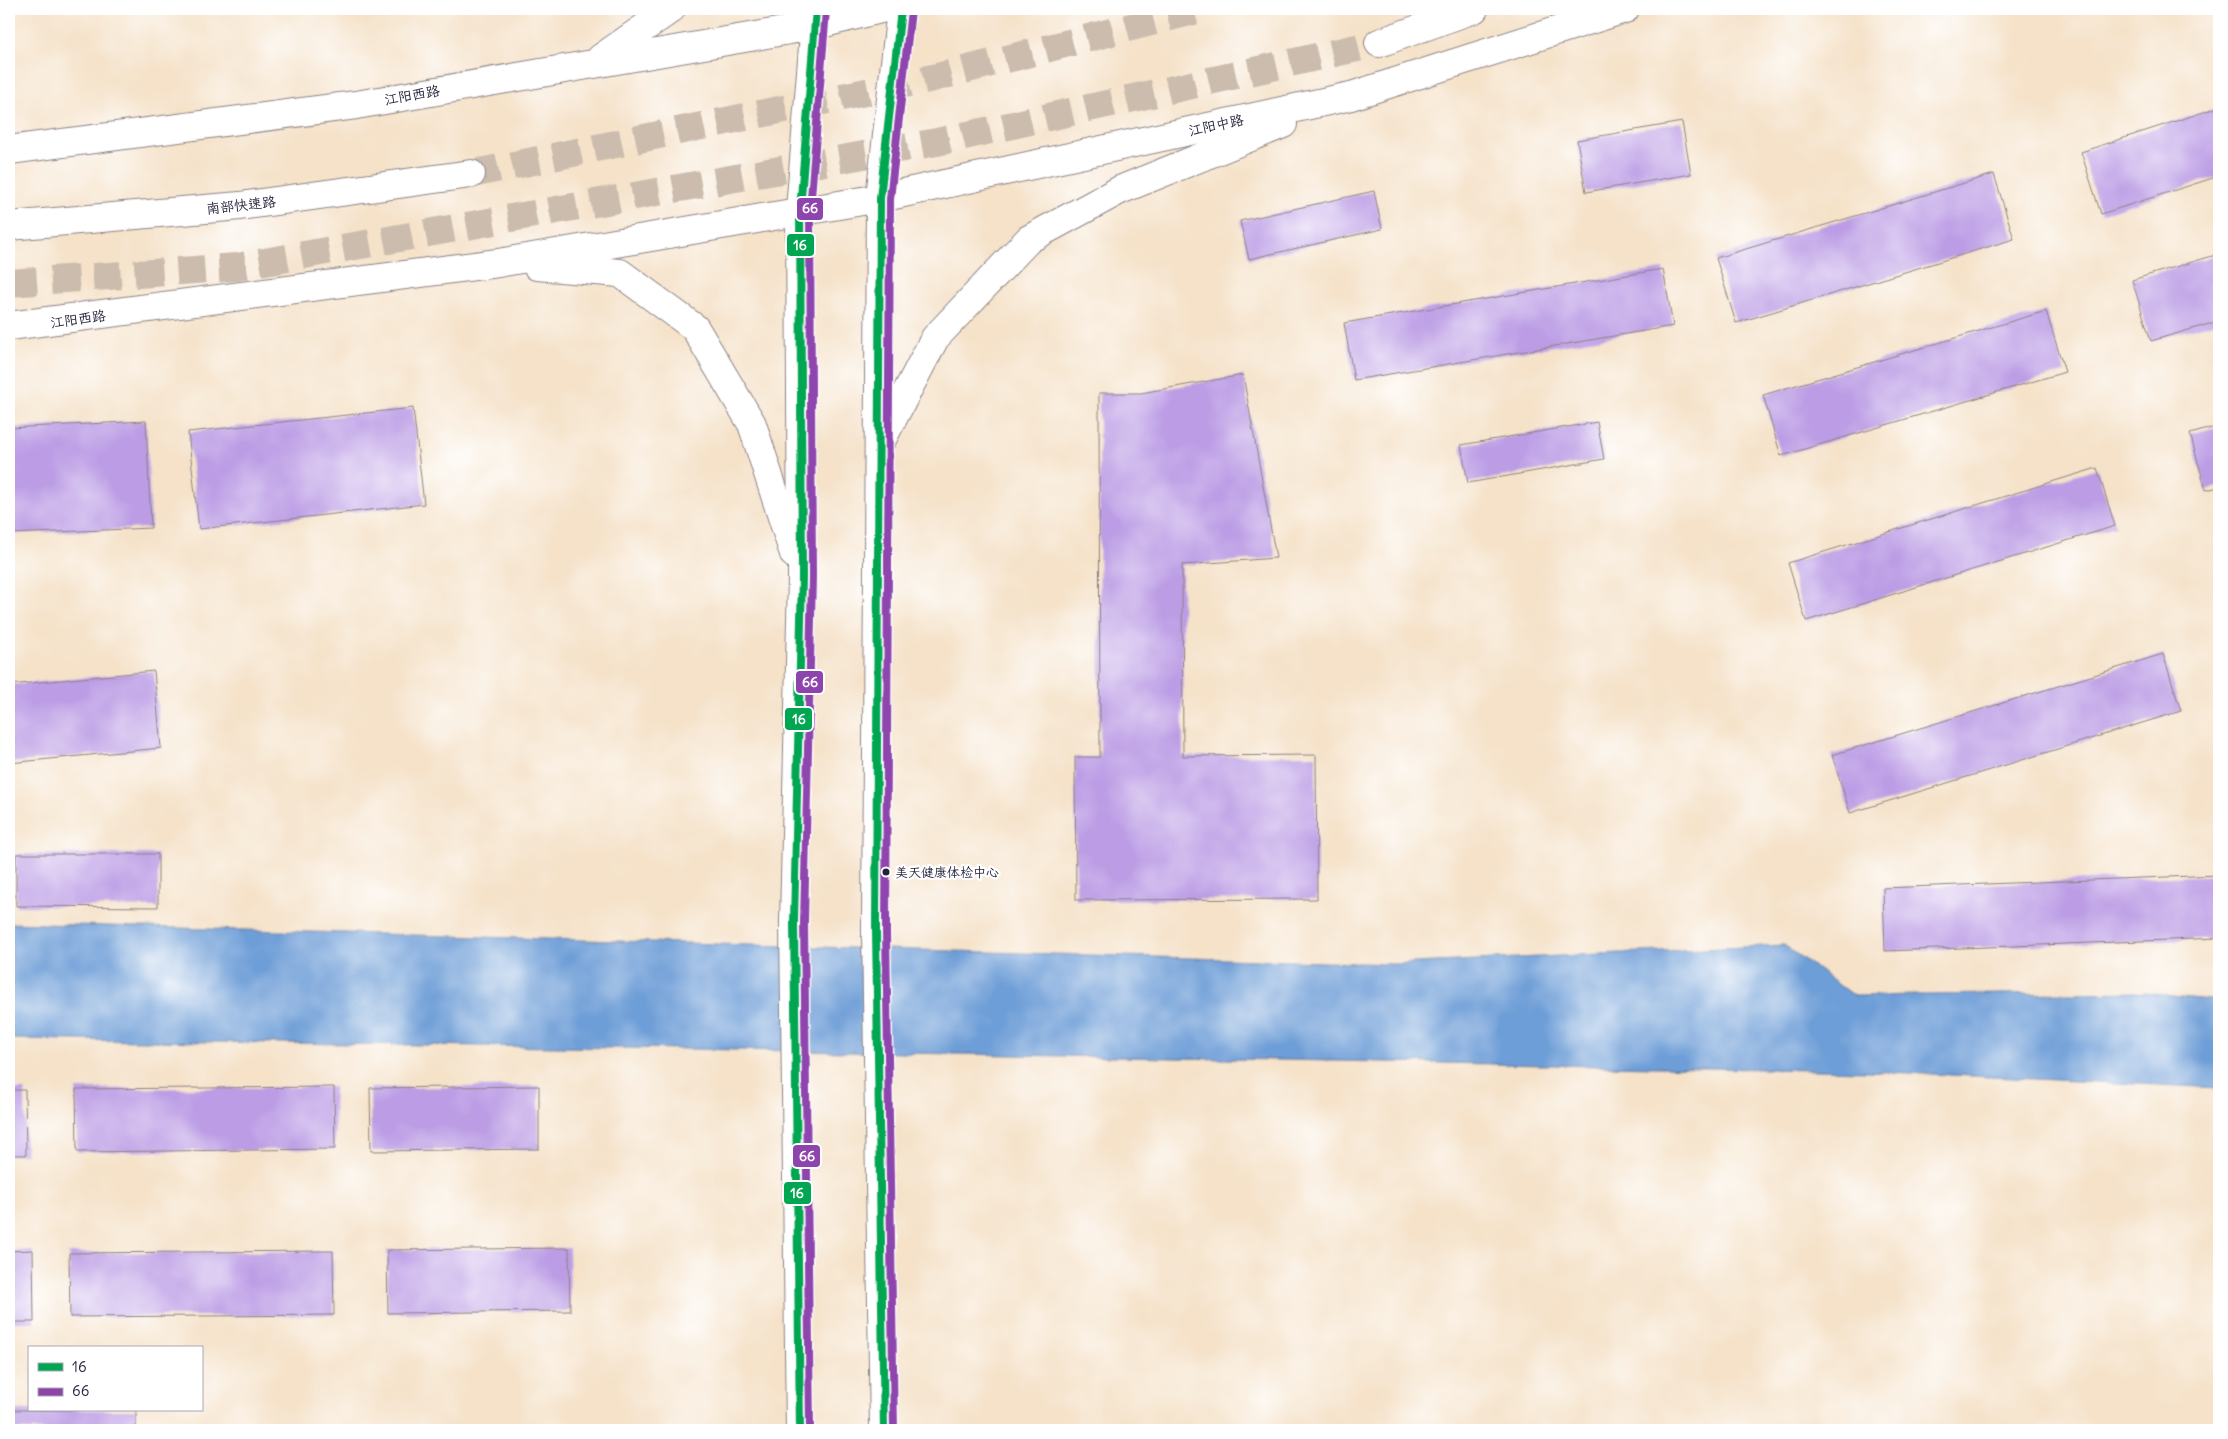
<svg xmlns="http://www.w3.org/2000/svg" width="2228" height="1439" viewBox="0 0 2228 1439" font-family="Delius,'LXGW WenKai TC',sans-serif">
	<style>
		.water { fill: #6e9ed7; stroke: #486089 }
		.building { fill: #bc9de5 }
		.lines { fill: none; stroke-linecap: round; stroke-linejoin: round }
		.highway-tunnel { stroke: #cbbcad; stroke-width: 28; stroke-dasharray: 28 14; stroke-linecap: butt }
		.major-casing { stroke: #8c8282; stroke-width: 30 }
		.highway-casing { stroke: #8c8282; stroke-width: 30 }
		.major { stroke: #fff; stroke-width: 28 }
		.highway { stroke: #fff; stroke-width: 28 }
		.bus-1-casing { stroke: #fff; stroke-width: 11 }
		.bus-2-casing { stroke: #fff; stroke-width: 11 }
		.bus-1 { stroke: #00a651; stroke-width: 8 }
		.bus-2 { stroke: #8e44ad; stroke-width: 8 }
		.bus-dot { fill: #22223b; stroke: #fff; stroke-width: 2 }
		.labels { text-anchor: middle; stroke-width: 4.5; stroke-linejoin: round; paint-order: stroke }
		.bus-label { font-size: 13px; fill: #22223b; stroke: #fff; text-anchor: start }
		.street-label { font-size: 14px; fill: #22223b; stroke: #fff }
		.line-badge { stroke: #fff; stroke-width: 2 }
		.badge-label { font-size: 14px; text-anchor: middle; font-weight: bold; fill: #fff }
	</style>
	<rect width="100%" height="100%" fill="#fff"/>
	<filter id="ink" filterUnits="userSpaceOnUse"><feTurbulence type="fractalNoise" baseFrequency=".02" numOctaves="2"/><feDisplacementMap in="SourceGraphic" scale="10" xChannelSelector="R" yChannelSelector="G"/><feConvolveMatrix kernelMatrix="1 2 1 2 8 2 1 2 1" color-interpolation-filters="sRGB"/></filter>
	<filter id="wash" filterUnits="userSpaceOnUse"><feTurbulence type="fractalNoise" baseFrequency=".0096" numOctaves="4" result="noise"/><feDisplacementMap in="SourceGraphic" scale="20" xChannelSelector="R" yChannelSelector="G"/><feGaussianBlur stdDeviation="1.12" result="paint"/><feColorMatrix in="noise" values="0 0 0 0 0 0 0 0 0 0 0 0 0 0 0 0 0 1.4 0 .05"/><feComposite in="paint" operator="in"/></filter>
	<g filter="url(#wash)">
		<rect width="100%" height="100%" fill="#f5e2c9"/>
		<path class="water" d="M9,923L1394,964L1784,945L1854,996L2136,992L2219,1001V1088L1868,1071L687,1049L9,1039Z"/>
		<g id="blocks">
			<g class="building">
				<path d="M2219,107V176L2101,214L2081,152Z"/>
				<path d="M1682,122L1691,174L1586,192L1577,140Z"/>
				<path d="M1994,174L2014,239L1736,323L1716,258Z"/>
				<path d="M1374,191L1382,229L1249,259L1240,221Z"/>
				<path d="M2219,254V321L2151,341L2132,280Z"/>
				<path d="M1663,269L1673,326L1354,380L1344,323Z"/>
				<path d="M2046,311L2065,372L1781,456L1763,395Z"/>
				<path d="M1243,375L1276,558L1182,565L1183,756L1316,755L1317,899L1076,900L1075,757H1100L1099,393H1141Z"/>
				<path d="M413,408L424,504L199,529L188,432Z"/>
				<path d="M146,421L151,528L9,534V428Z"/>
				<path d="M1597,422L1604,459L1468,483L1461,445Z"/>
				<path d="M2219,426V487L2206,490L2190,434Z"/>
				<path d="M2097,468L2115,526L1806,621L1788,563Z"/>
				<path d="M2163,654L2181,711L1850,813L1832,755Z"/>
				<path d="M154,671L161,748L9,763V685Z"/>
				<path d="M16,854H158V907L16,906Z"/>
				<path d="M2219,875V938L1885,951L1883,888Z"/>
				<path d="M539,1086V1149L371,1151L370,1088Z"/>
				<path d="M334,1087L335,1149L77,1152L76,1089Z"/>
				<path d="M9,1090H25L26,1155H9Z"/>
				<path d="M569,1248L570,1311L388,1313L387,1250Z"/>
				<path d="M33,1250L34,1322H9V1251Z"/>
				<path d="M333,1251L334,1315L70,1317L69,1253Z"/>
				<rect x="9" y="1410" width="127" height="20"/>
			</g>
		</g>
	</g>
	<g filter="url(#ink)">
		<use href="#blocks" fill-opacity="0" stroke="#8c8282" stroke-width="1"/>
		<g class="lines">
			<g class="highway-tunnel">
				<path d="M471,174L933,78L1201,9"/>
				<path d="M9,283L237,267L937,142L1379,43"/>
			</g>
			<defs>
				<g id="major">
					<path d="M601,58L671,9"/>
					<path d="M9,150L356,105L813,26L881,9"/>
					<path d="M537,266L620,273L695,328L752,424L794,554"/>
					<path d="M9,326L498,263L880,198L1351,96L1625,9"/>
					<path d="M881,441L935,338L1029,239L1120,190L1283,124"/>
					<path d="M800,1430L794,922L802,577L800,210L816,9"/>
					<path d="M884,1430L876,932L880,198L901,9"/>
				</g>
				<g id="highway">
					<path d="M1379,43L1474,9"/>
					<path d="M9,226L240,206L471,174"/>
				</g>
			</defs>
			<use href="#major" class="major-casing"/>
			<use href="#highway" class="highway-casing"/>
			<use href="#major" class="major"/>
			<use href="#highway" class="highway"/>
			<defs>
				<g id="bus-1">
					<path d="M800,1430L794,922L802,577L800,210L816,9"/>
					<path d="M884,1430L876,932L880,198L901,9"/>
				</g>
				<g id="bus-2">
					<path d="M810,1430L804,922L812,577L810,210L826,10"/>
					<path d="M894,1430L886,932L890,199L911,10"/>
				</g>
			</defs>
			<use href="#bus-1" class="bus-1-casing"/>
			<use href="#bus-2" class="bus-2-casing"/>
			<use href="#bus-1" class="bus-1"/>
			<use href="#bus-2" class="bus-2"/>
		</g>
	</g>
	<circle class="bus-dot" cx="886" cy="872" r="4.5"/>
	<g class="labels">
		<g class="bus-label">
			<text x="895" y="877">美天健康体检中心</text>
		</g>
		<g class="street-label">
			<text transform="translate(412 95) rotate(-10)" y="5">江阳西路</text>
			<text transform="translate(1216 125) rotate(-12)" y="5">江阳中路</text>
			<text transform="translate(241 205) rotate(-6)" y="5">南部快速路</text>
			<text transform="translate(78 319) rotate(-8)" y="5">江阳西路</text>
		</g>
	</g>
	<g class="line-badge">
		<rect x="796" y="197" width="28" height="24" rx="5" fill="#8e44ad"/>
		<rect x="786" y="233" width="29" height="24" rx="5" fill="#00a651"/>
		<rect x="795" y="670" width="29" height="24" rx="5" fill="#8e44ad"/>
		<rect x="784" y="707" width="29" height="24" rx="5" fill="#00a651"/>
		<rect x="792" y="1144" width="29" height="24" rx="5" fill="#8e44ad"/>
		<rect x="783" y="1181" width="29" height="24" rx="5" fill="#00a651"/>
	</g>
	<g class="badge-label">
		<text x="810" y="213">66</text>
		<text x="800" y="250">16</text>
		<text x="810" y="687">66</text>
		<text x="799" y="724">16</text>
		<text x="807" y="1161">66</text>
		<text x="797" y="1198">16</text>
	</g>
	<rect width="2228" height="1439" fill="none" stroke="#fff" stroke-width="30"/>
	<rect x="28" y="1346" width="175" height="65" fill="#ffffff" stroke="#a7a7b1"/>
	<rect x="38" y="1363" width="25" height="8" fill="#00a651" stroke="#a7a7b1"/>
	<text x="72" y="1372" font-size="15" fill="#22223b">16</text>
	<rect x="38" y="1388" width="25" height="8" fill="#8e44ad" stroke="#a7a7b1"/>
	<text x="72" y="1396" font-size="15" fill="#22223b">66</text>
</svg>
